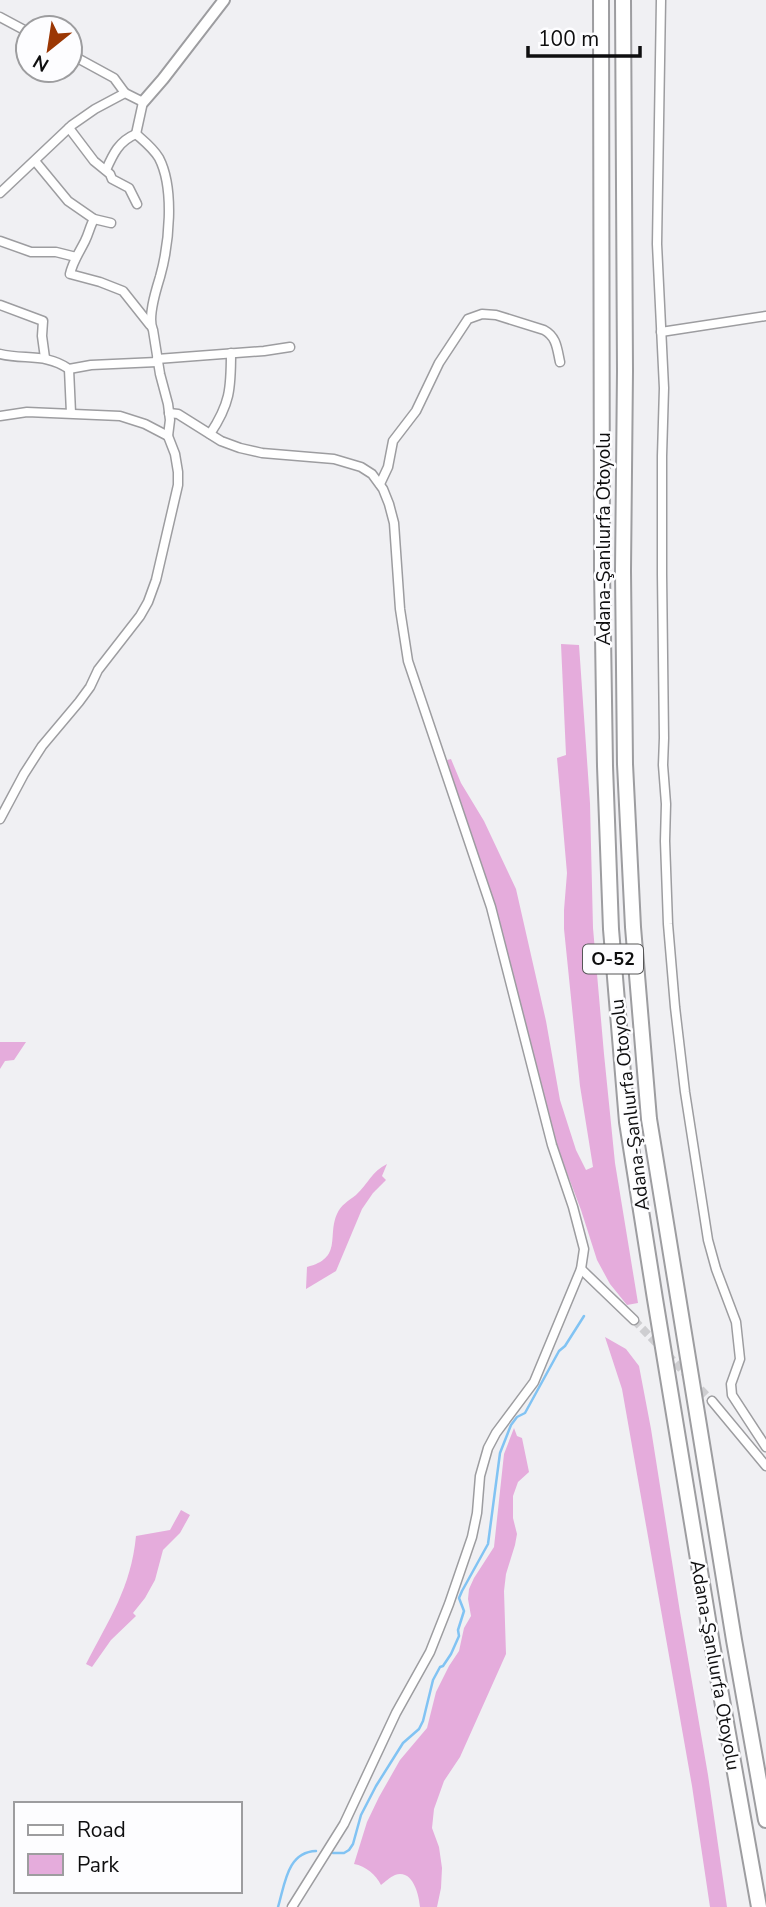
<svg xmlns="http://www.w3.org/2000/svg" width="766" height="1907" viewBox="0 0 766 1907" font-family="'Nunito Sans',sans-serif">
	<style>
		.green { fill: #e5acdc }
		.lines { fill: none; stroke-linecap: round; stroke-linejoin: round }
		.stream { stroke: #81c3f3; stroke-width: 2.5 }
		.street-tunnel { stroke: #ceced1; stroke-width: 8; stroke-dasharray: 8 4; stroke-linecap: butt }
		.street-casing { stroke: #9d9da0; stroke-width: 11 }
		.secondary-casing { stroke: #9d9da0; stroke-width: 14 }
		.highway-casing { stroke: #9d9da0; stroke-width: 18 }
		.street { stroke: #fff; stroke-width: 8 }
		.secondary { stroke: #fff; stroke-width: 10 }
		.highway { stroke: #fff; stroke-width: 14 }
		.labels { text-anchor: middle; stroke-width: 5; stroke-linejoin: round; paint-order: stroke }
		.shield { fill: #fdfdff; stroke: #565657; stroke-width: 2 }
		.shield-label { font-size: 18px; font-weight: bold; fill: #0e0e0f }
		.street-label { font-size: 19px; fill: #0e0e0f; stroke: #fdfdff }
	</style>
	<rect width="100%" height="100%" fill="#f0f0f3"/>
	<g class="green">
		<path d="M561,644L579,645L590,803L593,928L604,1054L615,1163L638,1303L627,1305L610,1284L597,1260L581,1210L558,1149L498,916L468,829L447,760L451,759L461,783L484,821L516,889L546,1021L560,1100L576,1150L586,1170L593,1167L580,1086L564,929V910L567,873L557,758L566,755Z"/>
		<path d="M0,1042H26L14,1060L5,1061L0,1069Z"/>
		<path d="M387,1164L382,1176L386,1180L373,1193L362,1209L336,1271L306,1289L307,1267C343,1258 327,1236 337,1214C341,1205 348,1201 356,1195C368,1184 372,1171 387,1164Z"/>
		<path d="M605,1337L626,1349L639,1366L651,1429L680,1612L708,1775L727,1907H710L692,1786L622,1389Z"/>
		<path d="M514,1428L517,1436L522,1438L529,1472L518,1482L513,1496V1518L517,1534L515,1545L506,1574L504,1591L506,1654L460,1757L444,1781L434,1809L432,1828L439,1847L442,1868L441,1888L437,1907H420C419,1895 413,1869 395,1875C390,1877 385,1882 381,1885C376,1875 366,1866 354,1864L367,1822L379,1797L400,1760L427,1728L436,1692L449,1666L459,1651L464,1628L471,1616L468,1599L469,1589L474,1578L494,1547L504,1454Z"/>
		<path d="M181,1510L190,1515L180,1533L163,1550L155,1580L145,1598L133,1613L136,1616L111,1640L92,1667L86,1664C109,1619 131,1588 136,1536L170,1530Z"/>
	</g>
	<g class="lines">
		<g class="stream">
			<path d="M333,1853H344L349,1850L353,1844L361,1815L376,1786L403,1743L419,1729L423,1721L433,1680L440,1667L443,1666L451,1654L459,1636L458,1630L464,1611L459,1598L462,1591L488,1544L500,1453L511,1425L517,1417L525,1413L559,1351L565,1346L584,1316"/>
			<path d="M278,1907C285,1884 287,1852 316,1851"/>
		</g>
		<path class="street-tunnel" d="M634,1320L712,1401"/>
		<defs>
			<g id="street">
				<path d="M661,0L657,244L664,388L662,456V574L664,738L663,765L666,804L665,841L668,924L675,1007L685,1092L708,1240L716,1269L736,1322L740,1359L731,1384L732,1395L766,1447"/>
				<path d="M0,17L28,32"/>
				<path d="M70,54L114,78L125,93"/>
				<path d="M69,128L94,161L110,174L112,179L129,188L137,204"/>
				<path d="M35,161L68,201L94,219L111,223"/>
				<path d="M106,170C113,154 119,141 136,134"/>
				<path d="M0,193L72,125L95,109L125,93L143,102L136,134"/>
				<path d="M94,219C90,226 89,233 85,241C79,253 73,261 70,274L100,282L123,291L150,325"/>
				<path d="M0,241L31,252H56L76,257"/>
				<path d="M0,305L43,321L42,336L45,358"/>
				<path d="M661,332L766,316"/>
				<path d="M0,354C25,360 46,353 69,369L91,365L157,362"/>
				<path d="M157,359L264,351L290,347"/>
				<path d="M69,369L71,413"/>
				<path d="M169,413L178,414L221,441L240,448L262,453L334,459L361,467L372,474L383,489L389,504L394,523L400,609L408,661L491,907L552,1145L573,1207L584,1249L581,1269L534,1382L496,1433L488,1448L480,1476L477,1513L472,1537L449,1604L430,1652L396,1713L344,1824L292,1907"/>
				<path d="M0,416L27,412L120,416L145,424L168,436"/>
				<path d="M210,434C230,404 231,389 231,353"/>
				<path d="M380,484L388,467L393,441L416,411L439,363L468,319L482,314L496,315L544,330C557,337 557,349 560,362"/>
				<path d="M0,819L24,774L42,746L79,702L90,687L98,670L140,616L148,602L156,580L178,485V472L175,454L168,436L170,420L168,404L160,374L153,330C147,318 156,290 160,277C169,245 175,189 159,158C153,148 145,142 136,134"/>
				<path d="M581,1269L634,1320"/>
				<path d="M712,1401L766,1466"/>
			</g>
			<path id="secondary" d="M143,102L163,79L224,0"/>
			<g id="highway">
				<path d="M601,0L602,570L605,766L611,929L627,1122L655,1299L712,1644L759,1907"/>
				<path d="M623,0L625,371L623,571L625,764L633,927L649,1119L734,1640L766,1820"/>
			</g>
		</defs>
		<use href="#street" class="street-casing"/>
		<use href="#secondary" class="secondary-casing"/>
		<use href="#highway" class="highway-casing"/>
		<use href="#street" class="street"/>
		<use href="#secondary" class="secondary"/>
		<use href="#highway" class="highway"/>
	</g>
	<g class="labels">
		<rect class="shield" x="583" y="944.5" width="60" height="29" rx="5"/>
		<g class="shield-label">
			<text x="613" y="965">O-52</text>
		</g>
		<g class="street-label">
			<text transform="translate(603 539) rotate(-90)" y="7">Adana-Şanlıurfa Otoyolu</text>
			<text transform="translate(629 1105) rotate(-97)" y="7">Adana-Şanlıurfa Otoyolu</text>
			<text transform="translate(716 1665) rotate(80)" y="7">Adana-Şanlıurfa Otoyolu</text>
		</g>
	</g>
	<rect x="14" y="1802" width="228" height="91" fill="#fdfdff" stroke="#9d9d9f" stroke-width="2"/>
	<rect x="28" y="1825" width="35" height="10" fill="#ffffff" stroke="#9d9d9f" stroke-width="2"/>
	<text x="77" y="1837" font-size="21" fill="#0e0e0f">Road</text>
	<rect x="28" y="1854" width="35" height="21" fill="#e5acdc" stroke="#9d9d9f" stroke-width="2"/>
	<text x="77" y="1872" font-size="21" fill="#0e0e0f">Park</text>
	<g transform="translate(49 49) rotate(210)"><circle r="33" fill="#fdfdff" stroke="#9d9d9f" stroke-width="2"/>
	<path d="M0-5L12 26L0 18L-12 26Z" fill="#9b3704"/>
	<text y="-10" font-size="19" font-weight="bold" text-anchor="middle" fill="#0e0e0f">N</text>
	</g>
	<path d="M528 46v10h112v-10" fill="none" stroke="#0e0e0f" stroke-width="3.5"/>
	<text x="538" y="46" font-size="21" fill="#0e0e0f" stroke="#fdfdff" stroke-width="5" paint-order="stroke">100 m</text>
</svg>
